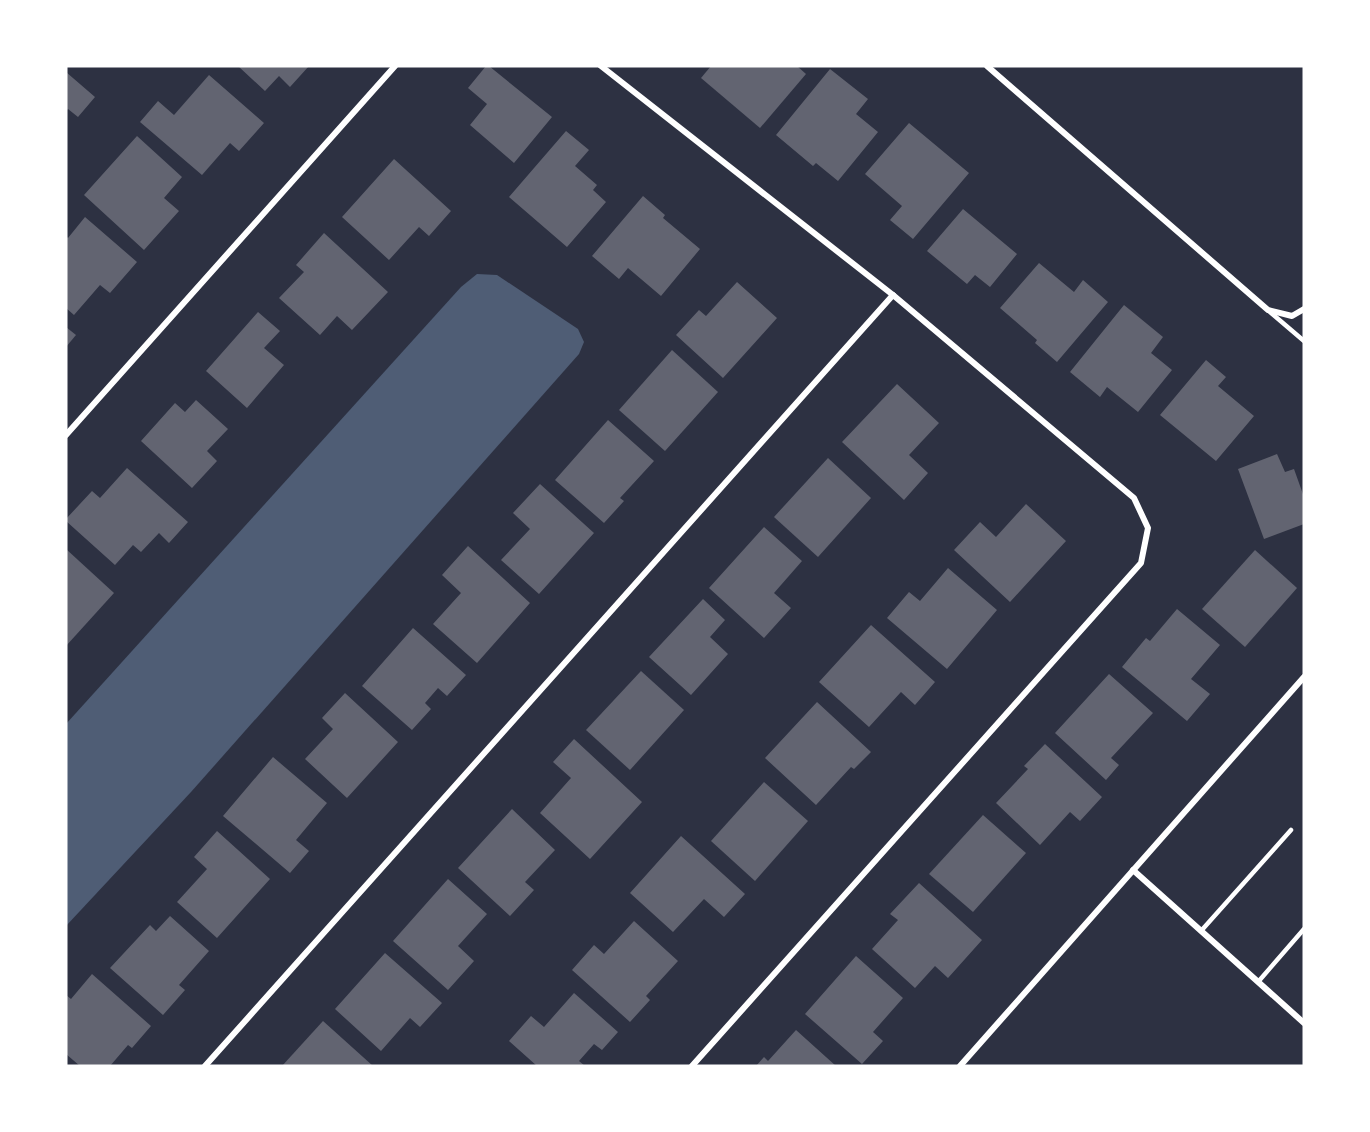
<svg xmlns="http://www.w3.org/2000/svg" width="1370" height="1132" viewBox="0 0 1370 1132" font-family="'DM Sans',sans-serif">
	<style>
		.water { fill: #4f5d75 }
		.building { fill: #626471 }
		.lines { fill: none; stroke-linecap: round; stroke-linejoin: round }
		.service { stroke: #fff; stroke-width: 4.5 }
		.minor { stroke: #fff; stroke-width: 6 }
	</style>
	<rect width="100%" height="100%" fill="#2d3142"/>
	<path class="water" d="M477,274L497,275L578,329L584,342L579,354L191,792L66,926V724L461,287Z"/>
	<g class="building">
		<path d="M238,66H309L290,87L279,76L265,91Z"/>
		<path d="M486,66H489L552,117L514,163L470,125L487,104L468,88Z"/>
		<path d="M711,66H797L806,74L760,128L701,78Z"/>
		<path d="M830,69L868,99L856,114L878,132L838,181L816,163L813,166L776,135Z"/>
		<path d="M66,72L95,97L78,117L68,109L66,111Z"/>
		<path d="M209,75L264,123L239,151L230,143L202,175L140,122L158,101L174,115Z"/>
		<path d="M909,123L969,173L913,239L890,220L902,206L865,174Z"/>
		<path d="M566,131L589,150L575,166L597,185L593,190L606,202L567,247L509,197Z"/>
		<path d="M137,136L182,177L164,198L179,211L144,250L84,195Z"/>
		<path d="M394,159L451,211L429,236L419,227L389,260L342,217Z"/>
		<path d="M643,196L665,215L663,218L700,249L661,296L628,268L619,279L592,256Z"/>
		<path d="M963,209L1017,254L990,287L975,275L967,284L927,251Z"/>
		<path d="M85,217L137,262L110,293L100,285L74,315L66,308V236L68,238Z"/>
		<path d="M324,233L388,292L352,330L337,316L320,335L279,298L304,272L296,265Z"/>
		<path d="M1039,263L1074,292L1083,280L1108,302L1057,362L1035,343L1037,340L1000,308Z"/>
		<path d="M737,282L777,318L723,378L676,335L699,310L706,316Z"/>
		<path d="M1124,305L1163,337L1151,353L1172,370L1138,412L1107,387L1100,397L1070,372Z"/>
		<path d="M258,312L280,331L264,348L284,365L247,408L206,371Z"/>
		<path d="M66,327L76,335L66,347Z"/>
		<path d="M672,350L718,392L665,451L619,410Z"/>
		<path d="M1206,360L1226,377L1218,386L1254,416L1216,461L1160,415Z"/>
		<path d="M897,384L939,423L909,455L928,473L904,500L842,442Z"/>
		<path d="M196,400L228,429L207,451L217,461L192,488L141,441L175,403L185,412Z"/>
		<path d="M608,420L654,461L620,498L624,501L604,523L555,480Z"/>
		<path d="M1277,454L1285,472L1294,469L1304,497V524L1264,539L1238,469Z"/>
		<path d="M828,458L871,498L818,557L774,517Z"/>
		<path d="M127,468L188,522L169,543L159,533L141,552L133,545L115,565L66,521V519L92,491L100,498Z"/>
		<path d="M540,484L594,533L539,594L501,560L530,529L513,513Z"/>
		<path d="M1026,504L1066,541L1010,602L954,550L980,522L996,537Z"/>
		<path d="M764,527L802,561L774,593L791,608L764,638L709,588Z"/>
		<path d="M468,546L530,603L477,663L433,624L461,593L442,575Z"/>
		<path d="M66,549L114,593L66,646Z"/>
		<path d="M1255,550L1297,588L1245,647L1202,609Z"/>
		<path d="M948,568L997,610L947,669L887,618L909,592L920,601Z"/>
		<path d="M703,599L725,620L710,637L728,654L691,695L649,657Z"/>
		<path d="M1177,609L1220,645L1191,679L1210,694L1187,721L1122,667L1146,638L1150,641Z"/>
		<path d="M871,625L935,682L915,705L901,692L869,727L819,682Z"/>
		<path d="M413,628L466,675L447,696L438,688L425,703L431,709L412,730L362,686Z"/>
		<path d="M641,671L684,710L630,770L586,730Z"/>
		<path d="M1109,674L1153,713L1111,758L1119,765L1106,780L1055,733Z"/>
		<path d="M345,693L398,742L347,798L305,759L333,729L322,718Z"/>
		<path d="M817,702L871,752L854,769L851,767L816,805L765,758Z"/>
		<path d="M574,739L642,802L590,859L540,813L571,778L553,762Z"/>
		<path d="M1045,744L1102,797L1080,821L1070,812L1040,845L996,803L1028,769L1024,766Z"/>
		<path d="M273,757L327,803L296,840L309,851L290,873L223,816Z"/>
		<path d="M764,782L808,821L755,881L711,841Z"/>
		<path d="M512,809L555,850L525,882L534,890L510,916L458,868Z"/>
		<path d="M983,815L1026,853L973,912L929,874Z"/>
		<path d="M217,831L270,879L217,938L177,902L207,869L194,857Z"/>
		<path d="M681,836L745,894L724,917L704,899L673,932L630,893Z"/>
		<path d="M448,879L487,914L458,946L474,961L448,990L393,941Z"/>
		<path d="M919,883L982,940L948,978L935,966L915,988L872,949L898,920L890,914Z"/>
		<path d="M170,916L209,951L179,985L185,990L163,1015L110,968L150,925L156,931Z"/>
		<path d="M634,921L678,961L646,996L650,1000L630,1022L572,970L594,945L604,954Z"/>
		<path d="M385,953L442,1003L420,1027L410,1018L381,1051L335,1009Z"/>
		<path d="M856,956L903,998L873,1032L883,1041L862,1064L805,1014Z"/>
		<path d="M92,974L151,1026L132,1048L128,1045L110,1066H80L66,1054V995L71,999Z"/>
		<path d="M574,993L618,1032L602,1050L594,1044L579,1061L585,1066H537L509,1041L531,1016L544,1027Z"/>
		<path d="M323,1021L373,1066H282Z"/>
		<path d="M796,1030L836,1066H756L764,1057L768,1061Z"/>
	</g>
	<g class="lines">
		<g class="service">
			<path d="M1270,312L1304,341"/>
			<path d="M1201,931L1291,830"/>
			<path d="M1258,982L1304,929"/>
		</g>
		<g class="minor">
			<path d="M601,66L893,295L1134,498L1148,528L1141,563L692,1066"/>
			<path d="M987,66L1268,310L1292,316L1304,309"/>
			<path d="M66,435L395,66"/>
			<path d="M1133,870L1304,1023"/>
			<path d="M205,1066L893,295"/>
			<path d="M960,1066L1304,677"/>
		</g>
	</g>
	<rect width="1370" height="1132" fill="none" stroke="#ffffff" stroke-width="135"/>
</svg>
